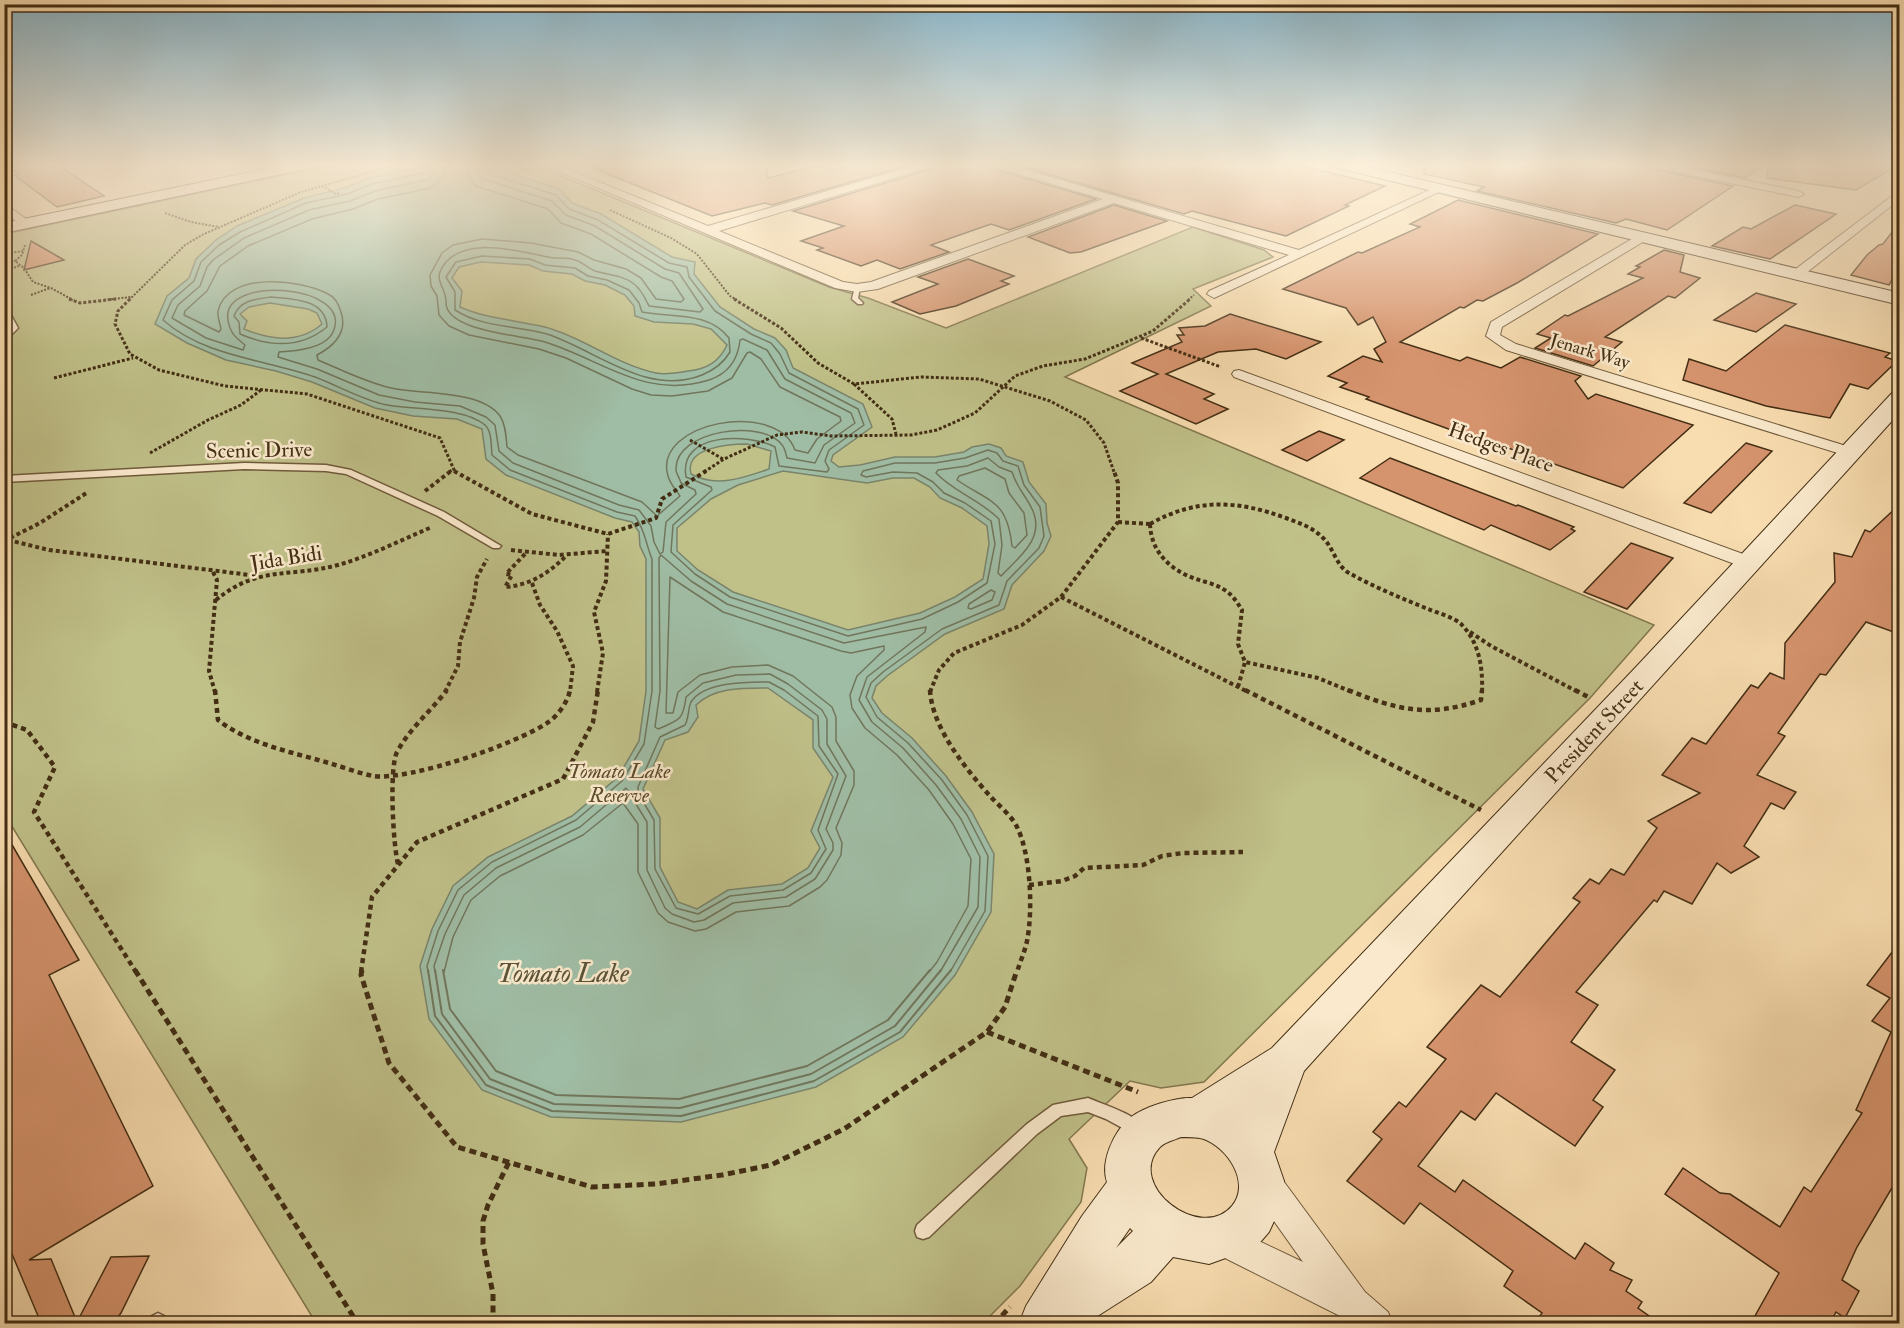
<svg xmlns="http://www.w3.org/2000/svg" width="1904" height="1328" viewBox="0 0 1904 1328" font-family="'IM FELL Double Pica',serif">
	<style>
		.green { fill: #c0c089; stroke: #82774e; stroke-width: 1.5 }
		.water { fill: #9fbda5; stroke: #7a846b; stroke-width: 1.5; fill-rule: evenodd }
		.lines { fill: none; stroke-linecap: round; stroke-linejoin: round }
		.shore-far1 { stroke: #71765c; stroke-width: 1.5 }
		.shore { stroke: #71765c; stroke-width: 2 }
		.building { fill: #d6946e; stroke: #432e14; stroke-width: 1.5 }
		.lane-casing { stroke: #705a3b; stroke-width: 3 }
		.street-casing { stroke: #705a3b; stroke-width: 2 }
		.secondary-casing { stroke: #432e14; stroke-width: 2 }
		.path-far4 { stroke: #432e14; stroke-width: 2; stroke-dasharray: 2 1.5; stroke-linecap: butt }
		.path-far3 { stroke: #432e14; stroke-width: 3; stroke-dasharray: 3 2; stroke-linecap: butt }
		.path-far2 { stroke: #432e14; stroke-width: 4; stroke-dasharray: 4 3; stroke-linecap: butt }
		.path-far1 { stroke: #432e14; stroke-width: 4.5; stroke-dasharray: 5 4; stroke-linecap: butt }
		.path { stroke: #432e14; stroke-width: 5; stroke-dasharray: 7 4.5; stroke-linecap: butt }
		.lane { fill: #fae9cc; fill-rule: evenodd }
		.street { fill: #fae9cc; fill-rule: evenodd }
		.secondary { fill: #fae9cc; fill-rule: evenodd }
		.labels { text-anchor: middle; stroke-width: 5; stroke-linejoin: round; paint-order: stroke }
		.far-street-label { font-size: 18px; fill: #432e14; stroke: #fae9cc }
		.street-label { font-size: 21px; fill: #432e14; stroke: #fae9cc }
		.park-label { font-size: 21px; font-style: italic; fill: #5c4b2b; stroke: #fae9cc }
		.near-water-label { font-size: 27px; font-style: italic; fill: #5a5238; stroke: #fae9cc }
	</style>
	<rect width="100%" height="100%" fill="#f8ddb0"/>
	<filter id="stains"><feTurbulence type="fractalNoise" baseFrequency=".00333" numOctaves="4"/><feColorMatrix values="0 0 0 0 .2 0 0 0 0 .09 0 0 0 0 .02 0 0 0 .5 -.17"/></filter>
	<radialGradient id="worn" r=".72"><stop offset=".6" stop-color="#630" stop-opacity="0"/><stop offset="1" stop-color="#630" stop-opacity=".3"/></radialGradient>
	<path class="green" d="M330,165H535L829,287L868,298L946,328L1193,227L1264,250L1273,257L1193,289L1211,306L1065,377L1654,625L1590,698L1204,1082L1161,1088L1130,1081L1069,1139L1087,1168L1081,1202L1020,1286L983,1323H316L5,815V234Z"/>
	<path class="water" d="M456,165L498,169L559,189L572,203L601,214L672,257L695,262L694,274L720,307L754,329L775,338L786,350L793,368L863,404L872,427L833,455L831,461L839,467L860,465L895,457H935L964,452L972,447L989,444L1001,448L1006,456L1023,462L1029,482L1046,504L1047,523L1051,536L1044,551L1012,585L1004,609L945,634L887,676L876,686L872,698L882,713L912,738L946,776L972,812L994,854L991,912L955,975L903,1037L816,1087L681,1122L551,1117L482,1090L429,1019L420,966L432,929L453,886L488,857L572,816L618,777L639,741L646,691V559L640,546L639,532L632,522L615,518L506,475L486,459L482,429L457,419L413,416L375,408L312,382L276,371L226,360L187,343L155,324L167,296L189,278L196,259L216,240L237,226L304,198L345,188L369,178L424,167ZM481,262L529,265L543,271L572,274L585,281L605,285L625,295L634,306L635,316L654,322L693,324L711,329L727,345C719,362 707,369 688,371C677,373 666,375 656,373C617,365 583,337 545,327C516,320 487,319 460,307L462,291L452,278L459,267ZM270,303L308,309L317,313L322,324C299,344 270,340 244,329L247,321L240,314L249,307ZM747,444L771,451L769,469C743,478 716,488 691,474C684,447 730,444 747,444ZM783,471L867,483L893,478H914L930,487L940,498L962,508L987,526L989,544L983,579L955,597L920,613L848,630L733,592L698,570L677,551V528L711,499L738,485ZM768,688L813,720V748L833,777L811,831L820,848L808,868L782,884L728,890L697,909L678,902L660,867V818L643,789L665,740L688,732L698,717L696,705C715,687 743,688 768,688Z"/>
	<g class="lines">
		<g class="shore-far1">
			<path d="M436,165L434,174L427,180L375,191L350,201L309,210L244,238L213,260L207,267L200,286L178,305L172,318L206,338L243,350L245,345C235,337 230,333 228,320C220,274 355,284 333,332C325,349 295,351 279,352L278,357L317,369L379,395L415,402L460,406L486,417L495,425L499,451L513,463L619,505L639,510L651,526L654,542L660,554L663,552L666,522L696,494L695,490L681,483C680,479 676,473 676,470C674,430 763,418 782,445C785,448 786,454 787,458L815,463L824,445L855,423L851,413L785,379L767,350L743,339L740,340C738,360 727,374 709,380C645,400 603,360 545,342C524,335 445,332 446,302C447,291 436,282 440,272C456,233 518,251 548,257C557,259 567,257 575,260C582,262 588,268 595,271C608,275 623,275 634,284C641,289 645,298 649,306L700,312L703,309L679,273L665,269L595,226L566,215L552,201L483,179L477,173L475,165"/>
			<path d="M445,165L442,179L431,188L378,199L353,209L312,219L248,246L220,266L207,291L185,311L184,315L219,332L221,329C220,323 217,317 218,311C227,271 301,279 328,294C335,297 339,305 341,312C348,333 334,346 317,355L318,360C342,370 365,382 391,388C420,395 480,389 500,416C506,425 506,437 507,447L518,455L642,502L657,516L680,496C676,490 670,484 668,476C652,422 777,399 795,450L808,453L817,439L841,421L840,417L780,387L761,359L750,352L747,353L732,378L708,391L672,396L651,395L632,389L566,358L539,349L469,335L449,326L439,315L437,296L431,286L430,275L442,253L453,245L482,239L531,243L578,252L594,260L626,269L641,278L656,299L681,302L684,299L672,281L661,277L591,234L561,223L548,209L476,186L469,178L466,165"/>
			<path d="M482,165L487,173L556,195L569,209L598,220L669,263L687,267L689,277L715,311L751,334L771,343L780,354L789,373L858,409L864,425L829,450L825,461L829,469L827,472L779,466L775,447C748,433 678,432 686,477L711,487L712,490L673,525L671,552L695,574L730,597L848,636L922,619L958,602L987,583L995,544L991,521L965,503L944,493L933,482L917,473L893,472L866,477L861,475L863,471L895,463H935L965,458L988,450L997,453L1003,461L1018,466L1024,485L1040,507L1044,536L1039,548L1007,581L999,605L942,629L883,672L871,683L866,697L877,717L908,743L942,780L967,815L988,856L985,911L950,972"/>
			<path d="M482,256L530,259L545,265L575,268L588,276L607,280L629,290L639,303L642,312C672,318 708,311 729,338L730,352C723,364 714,370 702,375C647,397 596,350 547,334C516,325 483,328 455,310V292L446,277L456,262Z"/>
			<path d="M271,297C293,299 326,299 327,327C300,349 270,347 240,334L239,322L234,316C240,300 256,299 271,297Z"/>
			<path d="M988,458L999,467L1012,472C1018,490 1025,494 1032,509C1046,538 1019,557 1001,576L998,573L1002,545L999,519C980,500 954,492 936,473L938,470L967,466Z"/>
			<path d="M985,468L1005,479L1009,493L1024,513L1027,535L1015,548L1012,546C1007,500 991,503 957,480L959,476Z"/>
			<path d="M991,590L995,592L992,600L971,609L968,608L969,604Z"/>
			<path d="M769,682L784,690L818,716L819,746L838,774L818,830L826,849L811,873L783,890L730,896L698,914L676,908L655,869L654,820L638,793V787L660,737L685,725C689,718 688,708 691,702C704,681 749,682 769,682Z"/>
			<path d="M428,972L427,966L438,931L458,890L492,862L576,820L622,781L644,744L652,691V559C645,542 646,532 635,516L617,512L510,470L492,455C491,446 492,431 485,425C463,407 414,410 387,405C362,400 339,386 315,377C264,359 205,357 163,320L172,300L194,281L201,262L219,245L240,232L306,203L347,194L372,184L424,173L428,170L429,165"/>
			<path d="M435,972L434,966L445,934L464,895L496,868L580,827L626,788L647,822V870L665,908L672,914L694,922L704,920L733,903L786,897L815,879L833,850V843L826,829L846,776L827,744V719L822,710L788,684L770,674L736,675L703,683L686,697C683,721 679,720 658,729L655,727L660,691L659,558L661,555L691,581L727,604L844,643L926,627L925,632L867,677L859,700L872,722L903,748L936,785L961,819L980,857L978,907L940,972"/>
			<path d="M444,972L453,937L471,900L500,876L583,835L623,803L638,824V872L658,913L668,922L695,931L706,929L736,912L789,906L820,887L827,880L841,855L842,843L836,828L854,785V771L836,741V717L832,707L793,676L768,665L732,667L700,675L678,692L673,713H666L670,577L723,612L841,651L851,653L884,646V650L857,676L850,695L852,708L865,728L897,755L929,790L953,824L971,859L968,906L937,962L929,972"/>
		</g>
		<g class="shore">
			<path d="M428,970L435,1016L486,1085L552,1111L681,1116L814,1081L900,1032L951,970"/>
			<path d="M435,970L442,1014L490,1079L554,1104L680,1108L811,1074L895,1026L941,970"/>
			<path d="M443,970L450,1009L496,1071L556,1095L679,1099L807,1066L888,1020L930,970"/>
		</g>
	</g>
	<g class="building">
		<path d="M5,165H58L104,196L57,207L14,175L19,174Z"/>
		<path d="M590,165H766L768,178L819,165L832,170L850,165H909L772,205L765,203L712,216L590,167Z"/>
		<path d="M933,165H992L994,169L1096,199L1009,230L991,224L931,245L949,252L900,269L877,260L861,266L817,250L823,248L801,241L844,226L793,211L931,169Z"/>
		<path d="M1016,165H1298L1385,186L1345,205L1349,206L1286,236L1192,211L1184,214Z"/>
		<path d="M1425,165H1651L1658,170L1733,186L1667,230L1626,219L1616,223L1477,191L1484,187L1424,174Z"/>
		<path d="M1682,165H1765L1745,178Z"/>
		<path d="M1768,165H1898L1856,190L1767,178Z"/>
		<path d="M1458,200L1598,234L1517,283L1483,301L1477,300L1464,308L1460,307L1400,342L1460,361L1467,357L1501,368L1520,357L1581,376L1575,381L1588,399L1596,394L1693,425L1623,488L1468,434L1465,435L1366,399L1369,397L1340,387L1347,383L1328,376L1363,356L1382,362L1374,349L1386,342L1373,317L1358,325L1346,308L1283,289L1358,252L1362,253L1420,227L1410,224Z"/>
		<path d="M1114,205L1167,221L1081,252L1070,253L1028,237Z"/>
		<path d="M1795,205L1836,214L1770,259L1712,246L1743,227L1751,229Z"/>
		<path d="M1899,223V269L1889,285L1851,275L1867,255L1879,245L1883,244Z"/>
		<path d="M31,241L64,260L24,270Z"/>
		<path d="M1664,250L1684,255L1680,272L1700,278L1675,298L1668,296L1605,337L1622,342L1593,366L1535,348L1551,338L1537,334L1565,315L1568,316L1643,278L1628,274L1640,267L1636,266Z"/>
		<path d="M968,259L1014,276L1001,281L1009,284L956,306L920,314L892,302L938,284L918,277Z"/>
		<path d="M1756,293L1796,304L1756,332L1714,320Z"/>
		<path d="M1230,314L1321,342L1286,359L1256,349L1218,352L1166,374L1214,394L1204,399L1228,409L1196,424L1120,391L1158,374L1132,363L1182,342L1177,335H1184L1179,328L1205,326Z"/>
		<path d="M1785,325L1890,353L1885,357L1897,361L1868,389L1850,384L1830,418L1766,406L1683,380L1689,359L1726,371Z"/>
		<path d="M1319,431L1344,440L1307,461L1282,450Z"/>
		<path d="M1746,443L1772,451L1711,513L1684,503Z"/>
		<path d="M1390,458L1516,506L1518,505L1574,527L1571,529L1575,531L1550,550L1491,525L1484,530L1360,478Z"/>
		<path d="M1899,505V634L1866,622L1826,675L1820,674L1778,733L1785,736L1757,775L1796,792L1784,809L1771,803L1744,846L1759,857L1731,873L1717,863L1692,904L1664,891L1657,902L1654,900L1576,992L1598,1005L1571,1042L1615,1070L1593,1100L1603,1107L1575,1146L1496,1093L1475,1120L1461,1111L1418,1166L1455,1192L1463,1180L1575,1259L1585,1243L1614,1263L1610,1270L1632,1280L1626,1291L1642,1302L1638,1308L1659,1323H1535L1542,1313L1504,1286L1513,1271L1420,1203L1404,1224L1347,1181L1382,1139L1373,1132L1399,1102L1406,1107L1446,1059L1427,1047L1481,985L1500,997L1580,902L1573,898L1590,879L1599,884L1611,869L1624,875L1657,828L1648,821L1700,793L1662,775L1692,738L1706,744L1751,685L1758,688L1770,673L1784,679L1785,643L1835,582L1834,553L1852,557L1865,530L1870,532Z"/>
		<path d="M1631,543L1673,558L1627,609L1584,592Z"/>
		<path d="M4,831L79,960L49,975L153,1186L29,1260L51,1259L77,1322L111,1257L149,1256L121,1313L113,1323H41L4,1235Z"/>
		<path d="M1899,943V1176L1857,1247L1842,1280L1859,1291L1845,1318L1836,1312L1830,1323H1751L1779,1273L1665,1194L1683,1168L1720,1193L1730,1194L1780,1227L1804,1187L1811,1192L1862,1113L1856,1110L1891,1032L1872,1021L1890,998L1867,985Z"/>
	</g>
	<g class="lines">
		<defs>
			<g id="lane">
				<path d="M855,287L860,288L858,298L863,303L862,304H858L852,299Z"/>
				<path d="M4,306L7,308L18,328L4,342V335L11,328L4,315Z"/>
				<path d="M244,463L326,465L351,470L444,512L501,546L499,548H493L438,516L346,474L326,471L244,469L4,482V476Z"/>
				<path d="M1088,1098C1102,1104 1138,1115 1145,1129L1142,1134L1137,1136L1106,1119L1088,1112L1061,1116L1037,1134L929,1237L923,1239L917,1237L915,1231L917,1225L1027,1124L1053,1105Z"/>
				<path d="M158,1313L164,1316L166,1324H148L152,1316Z"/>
			</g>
			<g id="street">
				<path d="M544,165H557L708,226L916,165H931L930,167L719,231L843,282L857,284L871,282L1103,199L995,167L994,165H1009L1299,250L1436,187H1444L1445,189L1214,298L1207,294L1209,291L1289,255L1114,203L878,289L857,292L835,288Z"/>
				<path d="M1653,165H1672L1798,191L1804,194L1798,197L1658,168Z"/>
				<path d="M1900,190V199L1801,277H1793L1791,274L1793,271Z"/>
				<path d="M4,203L29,221V225H21L4,212Z"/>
				<path d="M1642,233L1646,234V240L1502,327L1500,335L1516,344L1856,449L1858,452L1856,455H1844L1506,350L1486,336L1491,322Z"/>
				<path d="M1239,370L1754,558L1756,562L1754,566H1740L1234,377L1232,374L1234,371Z"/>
				<path d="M1265,1167L1276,1171L1365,1292L1388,1312L1393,1324H1349L1342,1317L1209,1250L1204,1239L1209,1228L1221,1223L1303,1262L1254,1193L1249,1182L1254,1171Z"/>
			</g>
			<g id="secondary">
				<path d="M285,165H312L305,169L4,233V223Z"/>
				<path d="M1335,165H1359L1900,293V305L1342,169L1337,168Z"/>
				<path d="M1900,392V412L1304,1071L1274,1152L1284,1181L1281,1206L1269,1232L1256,1247L1209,1264L1173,1257L1151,1282L1085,1324H1019L1026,1306L1082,1216L1107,1182C1100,1162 1114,1131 1130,1118C1143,1107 1176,1097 1192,1098L1272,1048L1636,667L1892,393ZM1181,1137C1188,1137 1197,1137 1204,1139C1228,1148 1251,1183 1232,1206C1201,1243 1124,1185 1160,1147C1165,1142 1174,1140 1181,1137ZM1130,1228L1133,1231L1115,1249L1116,1248Z"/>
			</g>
		</defs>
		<use href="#lane" class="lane-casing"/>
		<use href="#street" class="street-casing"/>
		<use href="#secondary" class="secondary-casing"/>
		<g class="path-far4">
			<path d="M513,165L533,172"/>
			<path d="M322,186L336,194L340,193"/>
			<path d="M610,210L671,238L697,254L730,296L737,300"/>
			<path d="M165,213L191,222L219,227"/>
			<path d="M25,245L22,255L15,261L24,268L33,282L51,288L73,300"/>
			<path d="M4,254L23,251"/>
			<path d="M4,265L15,261"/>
			<path d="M4,271L19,266"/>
			<path d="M31,295L50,288"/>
			<path d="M104,300L131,297"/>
			<path d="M129,300L185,245L204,234L301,192L395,165"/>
			<path d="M1188,300L1194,295"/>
		</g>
		<g class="path-far3">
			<path d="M69,299L80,303L116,299"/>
			<path d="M130,299L118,311L115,324L130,354L159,370L225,386L307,394L440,438L455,472"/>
			<path d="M734,299L781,328L818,363L854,384L921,377L979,379L1050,401L1086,420L1104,443L1114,472"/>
			<path d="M1141,338L1221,367"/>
			<path d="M54,378L133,358"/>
			<path d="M854,384L892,419L896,434"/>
			<path d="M690,440L723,459"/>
			<path d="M150,453L208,420L241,405L261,390"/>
			<path d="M449,472L452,470"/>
			<path d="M704,472L724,459L777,435L802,432L831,436L911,435L937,430L975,413L1015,376L1043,366L1085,359L1153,331L1190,299"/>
		</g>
		<g class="path-far2">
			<path d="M454,471L532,514L608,534L656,518L662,499L706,471"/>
			<path d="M425,491L451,471"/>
			<path d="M1118,522L1150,524"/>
			<path d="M1150,524C1151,552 1170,570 1196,579C1205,582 1215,584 1223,589C1231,593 1237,602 1242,610L1238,644L1245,662L1318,678L1352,692"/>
			<path d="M1150,524C1196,498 1237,500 1286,518C1299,523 1312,527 1322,537C1333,546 1336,566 1349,573C1374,587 1401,598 1428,609C1438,613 1453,617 1461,624C1479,642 1483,667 1482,692"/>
			<path d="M8,540L49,550L250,575"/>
			<path d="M4,541L40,523L88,492"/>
			<path d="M511,550L559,555L607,551"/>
			<path d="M525,554L506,574L512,575L505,587C531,585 549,573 567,555"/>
			<path d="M213,572L217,580L209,671L215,692"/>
			<path d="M532,583L540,605L557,631L573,666L570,692"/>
			<path d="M1061,597L1248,692"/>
			<path d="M216,600C258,565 290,578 338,565C370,556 401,540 432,527"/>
			<path d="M1470,632L1491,646L1578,692"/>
			<path d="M1238,687L1245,662"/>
			<path d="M445,692L458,666L460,642L474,598L477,577L487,559"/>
			<path d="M597,692L603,653L594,612L606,581L608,534"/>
			<path d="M930,692L939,670L954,653L1022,625L1061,597L1118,522V483L1114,471"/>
		</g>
		<g class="path-far1">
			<path d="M215,690L218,720C249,744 291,752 329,763C343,767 358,773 373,776C409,781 516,744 547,723C557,717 568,702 570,690"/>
			<path d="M930,690C932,728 966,769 990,796C999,806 1012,816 1017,827C1031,855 1033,911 1027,941C1025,951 1020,962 1017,972"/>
			<path d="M1245,690L1481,810"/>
			<path d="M1348,690C1397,710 1429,718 1481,700L1482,690"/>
			<path d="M1575,690L1590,698"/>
			<path d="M4,722L27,730L55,767L34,812L136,972"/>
			<path d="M398,864C393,845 389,768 397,752C410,728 430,712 447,690"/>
			<path d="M1029,885L1062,881L1075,876L1084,868L1143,865L1162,856L1183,853L1243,852"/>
			<path d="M361,972L372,897L417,842L563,779L593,722L598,690"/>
		</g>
		<g class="path">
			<path d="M135,970L358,1324"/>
			<path d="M362,970L361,975L389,1063L457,1147L592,1187L656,1184L722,1175L771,1165L844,1129L987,1032L1005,1007L1017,970"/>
			<path d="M987,1032L1138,1092"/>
			<path d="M493,1324V1294L483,1244V1221L488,1205L509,1162"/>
			<path d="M994,1324L1010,1307"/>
		</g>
		<use href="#lane" class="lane"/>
		<use href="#street" class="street"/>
		<use href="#secondary" class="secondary"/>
	</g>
	<linearGradient id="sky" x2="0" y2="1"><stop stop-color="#8bb8cd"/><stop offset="0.47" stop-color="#fcf0db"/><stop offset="1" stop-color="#fcf0db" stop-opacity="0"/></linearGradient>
	<rect width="1904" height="351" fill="url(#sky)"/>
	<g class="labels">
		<g class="far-street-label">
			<text transform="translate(1590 351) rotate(17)" y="6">Jenark Way</text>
		</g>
		<g class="street-label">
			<text transform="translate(1501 447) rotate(20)" y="7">Hedges Place</text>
			<text transform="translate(259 450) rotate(-1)" y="7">Scenic Drive</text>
			<text transform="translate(286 558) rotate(-9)" y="7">Jida Bidi</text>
			<text transform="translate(1594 731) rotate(-47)" y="7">President Street</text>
		</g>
		<g class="park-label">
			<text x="619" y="778">Tomato Lake<tspan x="619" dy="24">Reserve</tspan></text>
		</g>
		<g class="near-water-label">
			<text x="563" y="982">Tomato Lake</text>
		</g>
	</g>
	<rect width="1904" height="1328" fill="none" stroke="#f8ddb0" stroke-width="24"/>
	<rect x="6" y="6" width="1892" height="1316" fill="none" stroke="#432e14" stroke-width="3"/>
	<rect x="12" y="12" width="1880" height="1304" fill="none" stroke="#432e14" stroke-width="1.5"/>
	<rect width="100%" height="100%" filter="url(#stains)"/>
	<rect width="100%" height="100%" fill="url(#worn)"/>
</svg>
